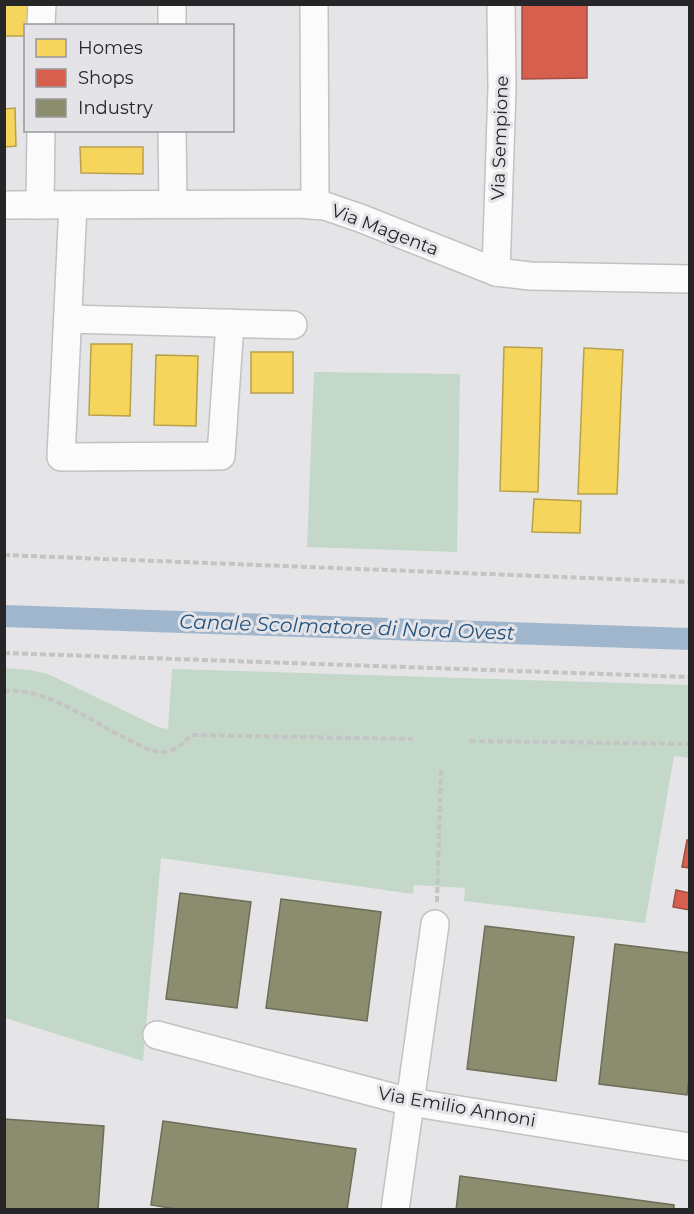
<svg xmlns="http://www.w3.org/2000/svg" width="694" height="1214" viewBox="0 0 694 1214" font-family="Montserrat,sans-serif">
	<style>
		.green { fill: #c3d8c8 }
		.homes { fill: #f6d55c; stroke: #b8a04c; stroke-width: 1.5 }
		.shops { fill: #d6604d; stroke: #a14e42; stroke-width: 1.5 }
		.industry { fill: #8c8c6e; stroke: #6d6d59; stroke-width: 1.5 }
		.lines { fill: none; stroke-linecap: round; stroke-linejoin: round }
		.canal { stroke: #a0b6cd; stroke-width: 22 }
		.minor-casing { stroke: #c2c1c3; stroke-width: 30 }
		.path { stroke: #c4c4c5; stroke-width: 4; stroke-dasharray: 6 3; stroke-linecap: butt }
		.minor { stroke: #fbfbfb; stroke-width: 27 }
		.labels { text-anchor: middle; stroke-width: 6; stroke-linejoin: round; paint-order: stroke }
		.street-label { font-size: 18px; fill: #262527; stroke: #e4e3e7 }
		.water-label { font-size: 20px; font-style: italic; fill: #24537e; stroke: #e4e3e7 }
	</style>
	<rect width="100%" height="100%" fill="#e5e4e6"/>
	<g class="green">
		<path d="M314,372L460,374L457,552L307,547Z"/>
		<path d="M5,668L30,670L48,674L158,727L168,729L172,669L689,685V758L674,756L645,923L464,901L465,888L414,885L413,894L161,858L143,1061L5,1018Z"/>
	</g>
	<g class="homes">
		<path d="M4,4H31V26H26V36H4Z"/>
		<path d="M15,108L16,146L4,147V109Z"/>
		<path d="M80,147H143V174L81,173Z"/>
		<path d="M91,344H132L130,416L89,415Z"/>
		<path d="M504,347L542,348L538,492L500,491Z"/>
		<path d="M584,348L623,350L617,494H578Z"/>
		<rect x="251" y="352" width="42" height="41"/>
		<path d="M156,355L198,356L196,426L154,425Z"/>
		<path d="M534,499L581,501L580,533L532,532Z"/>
	</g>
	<g class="shops">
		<path d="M522,4H587V78L522,79Z"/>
		<path d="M687,840L690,841V868L682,867Z"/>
		<path d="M676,890L690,893V910L673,907Z"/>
	</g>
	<g class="industry">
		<path d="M180,893L251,902L237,1008L166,999Z"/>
		<path d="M281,899L381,912L367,1021L266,1008Z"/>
		<path d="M485,926L574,937L556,1081L467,1069Z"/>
		<path d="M615,944L690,953V1071L687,1095L599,1084Z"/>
		<path d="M4,1119L104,1126L98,1210H4Z"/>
		<path d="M163,1121L356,1149L347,1210H182L151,1205Z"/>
		<path d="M460,1176L674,1205V1210H456Z"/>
	</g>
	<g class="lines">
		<path class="canal" d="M4,616L690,639"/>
		<defs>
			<g id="minor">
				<path d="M172,4V26"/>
				<path d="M314,4L315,205"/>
				<path d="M41,26L42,4"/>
				<path d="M172,130L173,203"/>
				<path d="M4,205L297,204L325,206L360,218L496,272L530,276L690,279"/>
				<path d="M40,205L41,130"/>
				<path d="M73,205L61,457L221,456L230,323"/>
				<path d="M496,272L502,88L501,4"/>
				<path d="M68,319L293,325"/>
				<path d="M157,1035L410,1102L690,1147"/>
				<path d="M395,1210L435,924"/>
			</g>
		</defs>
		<use href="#minor" class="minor-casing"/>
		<g class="path">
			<path d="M4,555L690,582"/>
			<path d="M4,653L690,677"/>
			<path d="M4,691C44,687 88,719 123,737C133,742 150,752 161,752C174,753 183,743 192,735L413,739"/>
			<path d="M470,741L690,744"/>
			<path d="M437,902L441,769"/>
		</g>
		<use href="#minor" class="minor"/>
	</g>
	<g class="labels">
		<g class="street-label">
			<text transform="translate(500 138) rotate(-88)" y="6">Via Sempione</text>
			<text transform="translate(385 230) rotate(21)" y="6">Via Magenta</text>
			<text transform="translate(457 1107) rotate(10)" y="6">Via Emilio Annoni</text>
		</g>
		<g class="water-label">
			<text transform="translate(347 627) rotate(2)" y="7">Canale Scolmatore di Nord Ovest</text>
		</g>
	</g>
	<rect width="694" height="1214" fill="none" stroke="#262527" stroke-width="12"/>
	<rect x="24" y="24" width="210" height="108" fill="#e4e3e7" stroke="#98979a" stroke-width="1.5"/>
	<rect x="36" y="39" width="30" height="18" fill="#f6d55c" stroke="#98979a" stroke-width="1.5"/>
	<text x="78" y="54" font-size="18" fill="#262527">Homes</text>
	<rect x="36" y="69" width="30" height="18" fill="#d6604d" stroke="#98979a" stroke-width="1.5"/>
	<text x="78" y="84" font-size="18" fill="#262527">Shops</text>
	<rect x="36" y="99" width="30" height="18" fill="#8c8c6e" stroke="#98979a" stroke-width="1.5"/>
	<text x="78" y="114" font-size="18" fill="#262527">Industry</text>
</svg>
